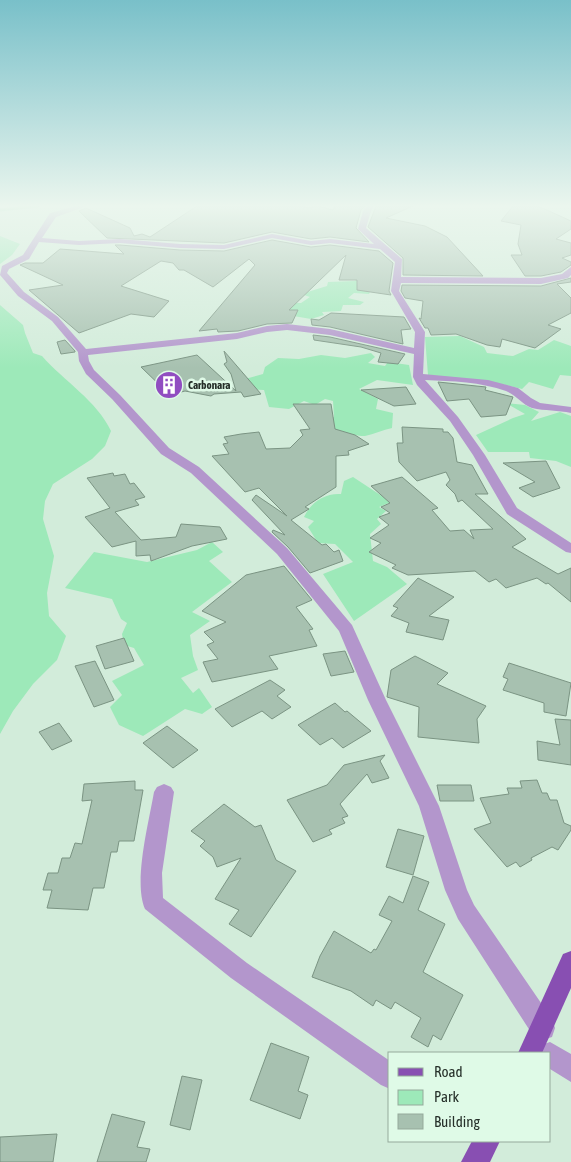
<svg xmlns="http://www.w3.org/2000/svg" width="571" height="1162" viewBox="0 0 571 1162" font-family="'Asap Condensed',sans-serif">
	<style>
		.green { fill: #9de9b9 }
		.lines { fill: none; stroke-linecap: round; stroke-linejoin: round }
		.stream { stroke: #72d39a; stroke-width: 3 }
		.building { fill: #a7c1b0; stroke: #7b9483 }
		.street { fill: #b396cc; fill-rule: evenodd }
		.primary { fill: #884fb2; fill-rule: evenodd }
		.labels { text-anchor: middle; stroke-width: 5; stroke-linejoin: round; paint-order: stroke }
		.far-poi-label { font-size: 11px; font-weight: bold; fill: #252f29; stroke: #dffae7; text-anchor: start }
	</style>
	<rect width="100%" height="100%" fill="#d2ecda"/>
	<g class="green">
		<path d="M0,236L20,244L12,255L0,264Z"/>
		<path d="M361,273L371,290L369,294L354,293L348,298L364,302L360,305H343L341,311L322,312L324,315L311,319L276,313L277,302L301,303L310,297L301,294L327,286L328,282L355,281Z"/>
		<path d="M0,305L23,325L25,333L33,353L42,356C64,381 97,401 111,431L105,446L92,459L53,484L45,501L43,519L54,556L47,593L49,616L66,636L57,660L33,684L13,711L0,734Z"/>
		<path d="M460,336L484,347L487,353L513,356L529,349L538,350L554,340L571,346V376L560,375L553,389L529,382L522,389L506,385L428,375L425,337Z"/>
		<path d="M371,353L375,357L368,363L385,366L388,362L409,365L413,385L377,380L359,389L378,399L376,409L393,413L392,428C383,430 374,434 365,436C357,437 326,427 318,423L334,417L333,401L325,399L315,405L304,401L289,409L269,407L264,390L248,389L245,379L263,374L265,367L278,358L299,359L321,355L345,358Z"/>
		<path d="M506,403L525,405L539,412L531,421L560,412L571,416V467L556,461L530,458L529,452H488L476,435L513,418L525,414Z"/>
		<path d="M353,477L391,502L379,507L386,511L377,519L381,524L370,534L373,561L387,567L407,584L354,621L323,574L353,562L335,544L318,543L308,527L314,521L304,517C311,502 325,493 341,494L344,481Z"/>
		<path d="M212,542L223,552L209,561L232,582L192,612L210,621L190,635L193,656L198,670L181,678L193,693L199,688L212,707L202,714L185,709L143,736L119,725L110,707L122,695L112,681L144,665L134,648L124,645L122,634L127,623L121,619L112,599L65,588L94,552L147,562L197,550Z"/>
	</g>
	<g class="lines">
		<path class="stream" d="M0,210L38,206"/>
	</g>
	<g class="building">
		<path d="M197,206H301L308,208L318,206L333,210L335,206H365L361,210L356,228L369,242L330,237L311,239L272,232L224,243L107,238L79,211L86,208L130,228L134,236L142,234L150,237Z"/>
		<path d="M376,206H413L386,218L425,226L447,237L483,276L403,275V258L368,227Z"/>
		<path d="M513,206H538L571,221V229L556,239L571,243V255L562,258L571,262V265L561,272L541,276H525L511,255H522L518,244L521,225L501,221Z"/>
		<path d="M272,240L311,247L330,245L379,251L393,263L389,291L391,295L357,290V280H339L346,255L289,310H298L292,323L267,324L238,331L218,332L217,329L199,331L255,265L249,259L213,287L184,270H179L173,263L161,261L121,286L169,301L154,317L131,314L79,333L29,290L63,285L20,265L25,263H43L60,249L124,254L115,245H120L180,250L224,251Z"/>
		<path d="M571,278V282L557,284L571,298V313L548,325L561,329L535,348L502,339L500,347L487,345L456,334L431,335L428,328H425L419,318L421,319L423,301L405,298L401,291L402,285L541,286Z"/>
		<path d="M331,313L404,317L411,329L401,330L403,344L330,327L312,325L311,319L319,320Z"/>
		<path d="M313,335L330,337L405,354L398,364L378,362L381,353L361,347L314,340Z"/>
		<path d="M65,340L75,351V352L61,354L57,342Z"/>
		<path d="M224,351L261,394L244,397L241,392L214,394L211,396L185,391L170,395L141,367L197,355L236,391L231,374L224,364L227,362Z"/>
		<path d="M438,382L486,387L485,390L513,397L506,415L481,417L469,399L447,401Z"/>
		<path d="M406,387L416,404L394,406L361,390Z"/>
		<path d="M293,404H331L335,429L355,435L369,444L348,451L349,455L336,456V487L305,507L309,509L291,520L322,545L326,544L334,552L339,550L343,561L310,573L288,547L272,532L273,530L285,535L252,500L256,495L287,516L259,488L245,492L212,456L229,454L223,444L228,443L224,437L241,434L259,432L266,449L290,448L303,435L300,430L310,429Z"/>
		<path d="M402,427L443,429V432H448L453,438L457,462L472,465L488,494H475L526,539L512,547L558,574L571,568V602L548,583L546,584L537,578L506,588L496,579L489,582L475,571L408,575L392,568L396,565L369,552L381,543L370,538L389,525L379,517L390,513L381,507L390,503L371,486L402,477L438,508L432,510L450,531L464,530L474,539L470,530L493,529L462,500L458,502L455,494L446,485L450,480L446,472L417,481L399,462L397,443H403Z"/>
		<path d="M546,461L560,488L533,497L519,488L535,482L503,463Z"/>
		<path d="M113,473L114,476L125,474L130,484L134,483L145,497L135,500L139,505L115,512L141,540L176,537L181,524L220,527L227,539L192,546L151,561L150,555L136,556V541L112,547L85,517L110,508L87,478Z"/>
		<path d="M284,566L312,600L296,607L313,629L309,630L317,646L269,656L278,669L212,682L203,662L218,659L207,645L214,642L204,632L226,622L202,611L246,575Z"/>
		<path d="M418,578L454,597L429,616L449,620L443,640L406,632L409,623L391,616L398,608L393,606Z"/>
		<path d="M124,638L134,661L105,669L96,646Z"/>
		<path d="M345,651L354,672L331,676L323,654Z"/>
		<path d="M415,656L448,673L437,684L486,706L477,719L479,743L418,737L419,707L387,697L391,670Z"/>
		<path d="M95,661L114,700L94,707L75,666Z"/>
		<path d="M509,663L571,683L566,716L544,712V703L503,690L508,679L503,677Z"/>
		<path d="M270,680L285,690L277,696L291,707L272,719L262,711L232,727L215,709Z"/>
		<path d="M335,703L345,712L347,711L371,731L343,748L332,738L320,745L298,725Z"/>
		<path d="M555,719L571,720V765L538,760L537,741L560,745Z"/>
		<path d="M59,723L72,741L52,750L39,732Z"/>
		<path d="M167,726L198,750L173,768L143,743Z"/>
		<path d="M385,755L380,761L389,778L372,783L367,774L340,804L348,816L342,818L345,823L329,830L332,834L313,842L287,800L327,785L344,765Z"/>
		<path d="M537,780L542,793H547L550,800H557L564,823L571,826V830L558,850L552,847L531,858L532,860L520,867L516,862L507,867L474,829L491,823L480,798L509,794L507,788H522L520,781Z"/>
		<path d="M135,781V790H143L134,841H119L117,852H111L104,888H93L88,910L47,908L52,890H43L48,873H58L62,858H70L75,843L82,844L92,800L82,801L84,784Z"/>
		<path d="M437,785H471L474,801H440Z"/>
		<path d="M224,804L255,827L261,825L276,860L296,871L251,937L229,924L239,910L215,899L241,858L217,867L213,857L200,846L205,841L191,831Z"/>
		<path d="M398,829L424,836L413,875L386,867Z"/>
		<path d="M413,876L429,882L418,910L445,924L423,972L463,995L441,1040L433,1035L428,1047L411,1037L421,1018L395,1002L391,1009L376,1000L373,1006L351,991L312,977L320,956L334,931L371,953L374,949L376,950L392,921L379,915L389,896L403,903Z"/>
		<path d="M271,1043L309,1057L298,1091L308,1095L300,1119L250,1100Z"/>
		<path d="M182,1076L202,1080L190,1130L170,1125Z"/>
		<path d="M112,1114L145,1122L137,1147L150,1149L146,1162H97Z"/>
		<path d="M57,1134L53,1162H0V1137Z"/>
	</g>
	<g class="lines">
		<g class="street">
			<path d="M76,206H87L56,217L42,238L79,241L120,239L180,244L224,245L272,234L311,241L330,239L374,244L358,229L363,211L367,206H374L371,211L366,228L402,259L401,277L541,278L562,274L571,267V275L568,278L541,284L401,283L399,291L425,332L423,374L488,380L518,388L531,398L540,403L571,407V413C558,410 545,411 532,408C522,404 516,395 506,391C481,382 452,381 425,380L458,417L485,455L517,508L571,543V553L566,552L507,514L473,455L450,421L417,385L413,377L414,354L330,335L287,330L267,332L237,339L88,355L89,361L94,370L120,395L169,448L199,467L287,548L352,625L386,700L439,806L467,890L474,905L552,1019L555,1028L552,1037L543,1040L534,1037L458,919L445,890L419,806L368,700L339,631L277,554L191,473L161,454L112,399L86,374L79,361L78,352L52,321L18,296L0,275L2,266L23,255L50,213ZM272,238L311,245L330,243L380,249L395,262L391,291L415,332L414,348L330,329L287,324L267,326L237,333L86,349L58,317L24,292L7,273L9,269L29,259L39,242L79,245L120,243L180,248L224,249Z"/>
			<path d="M164,784L171,787L174,792L162,873L163,898L247,963L390,1061V1089L381,1085L231,978L145,909C133,882 149,822 154,792L157,787Z"/>
			<path d="M550,1042L571,1054V1082L550,1069V1053H538L541,1045Z"/>
		</g>
		<g class="primary">
			<path d="M571,951V988L542,1053H518L563,954Z"/>
			<path d="M472,1141H500L490,1162H461Z"/>
		</g>
	</g>
	<linearGradient id="sky" x2="0" y2="1"><stop stop-color="#79c0c9"/><stop offset="0.56" stop-color="#ebf6ee"/><stop offset="1" stop-color="#ebf6ee" stop-opacity="0"/></linearGradient>
	<rect width="571" height="368" fill="url(#sky)"/>
	<defs>
		<symbol id="building-disc" viewBox="-11 -11 22 22"><circle r="9.5" fill="#914dc1" stroke="#dffae7"/><path d="M-4-6H4V6H1V3H-1V6H-4ZM-2.5-4.3h1.7v1.8h-1.7ZM.8-4.3h1.7v1.8H.8ZM-2.5-1h1.7V.8h-1.7ZM.8-1h1.7V.8H.8Z" fill="#fff"/></symbol>
	</defs>
	<g fill-rule="evenodd">
		<use href="#building-disc" x="153" y="369" width="32" height="32"/>
	</g>
	<g class="labels">
		<g class="far-poi-label">
			<text x="188" y="389">Carbonara</text>
		</g>
	</g>
	<rect x="388" y="1052" width="162" height="90" fill="#dffae7" stroke="#95a99b"/>
	<rect x="398" y="1068" width="25" height="8" fill="#884fb2" stroke="#95a99b"/>
	<text x="434" y="1077" font-size="15" fill="#252f29">Road</text>
	<rect x="398" y="1090" width="25" height="15" fill="#9de9b9" stroke="#95a99b"/>
	<text x="434" y="1102" font-size="15" fill="#252f29">Park</text>
	<rect x="398" y="1114" width="25" height="15" fill="#a7c1b0" stroke="#95a99b"/>
	<text x="434" y="1127" font-size="15" fill="#252f29">Building</text>
</svg>
